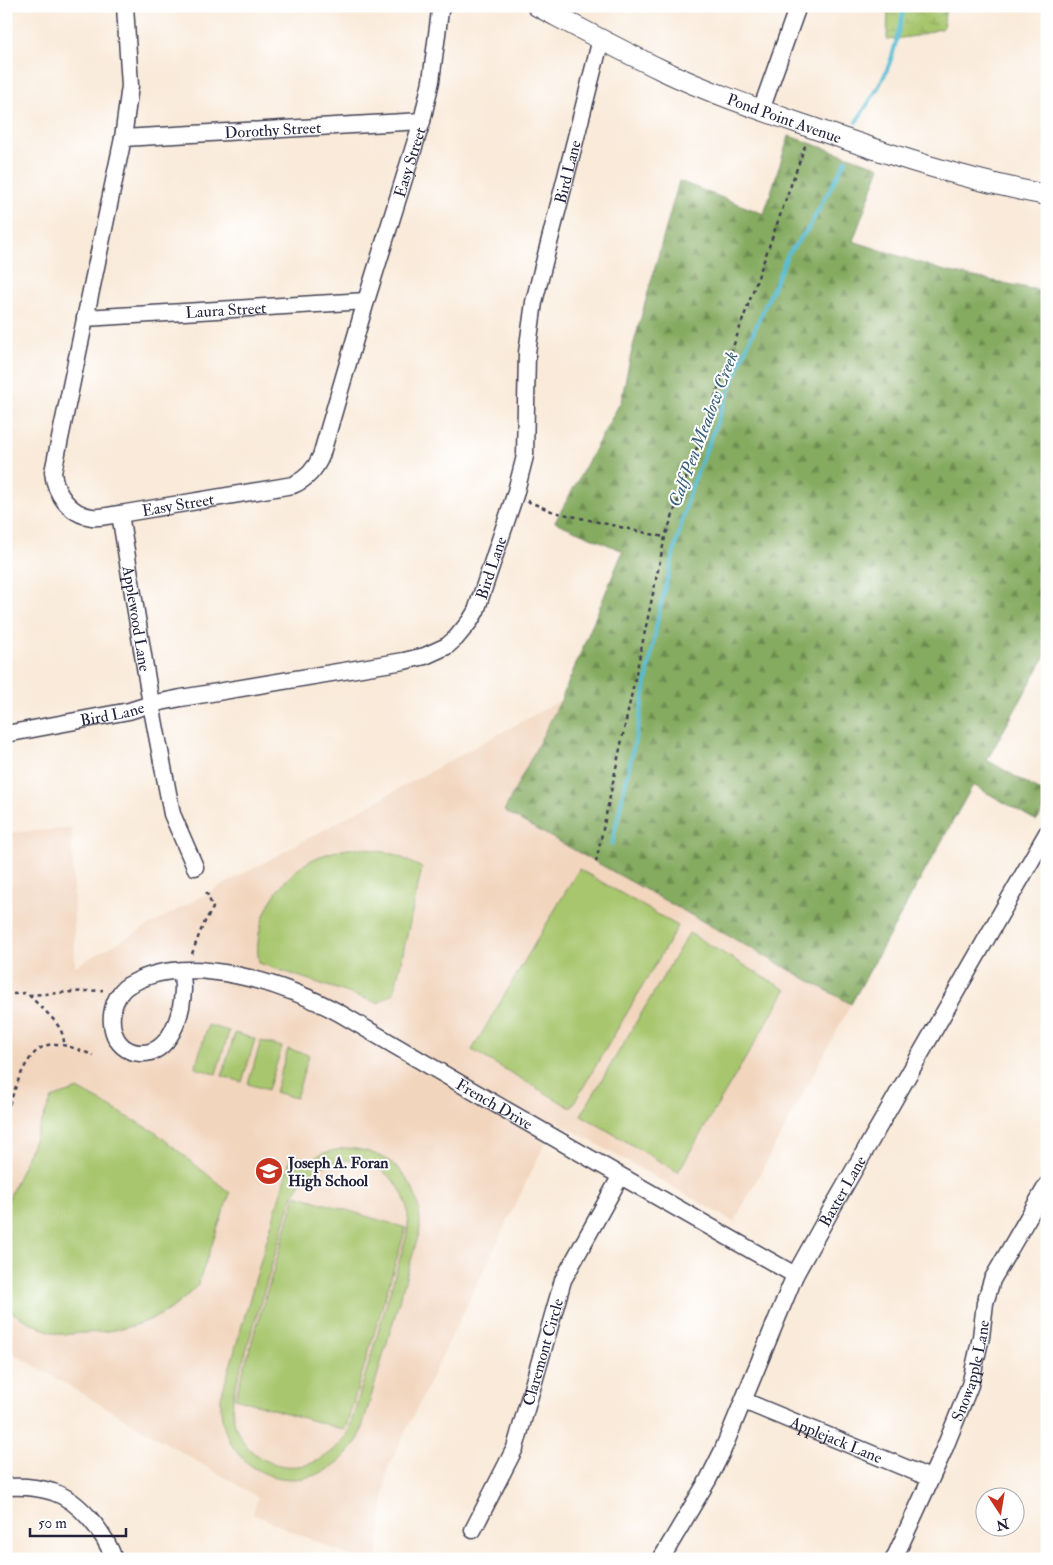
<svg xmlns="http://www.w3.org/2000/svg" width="1053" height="1565" viewBox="0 0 1053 1565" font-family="'IM FELL Double Pica',serif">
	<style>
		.built { fill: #f2d5bd }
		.forest { fill: url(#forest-firs); stroke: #54664e }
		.wetland { fill: url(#wetland-marsh); stroke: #647454 }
		.pitch { fill: #a7c66d; stroke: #647454; fill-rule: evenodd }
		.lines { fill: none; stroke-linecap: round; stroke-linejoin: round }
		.stream { stroke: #54bbd2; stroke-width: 4 }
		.minor-casing { stroke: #424053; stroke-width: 19 }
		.major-casing { stroke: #424053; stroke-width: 22 }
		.path { stroke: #424053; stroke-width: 2.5; stroke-dasharray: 4 4; stroke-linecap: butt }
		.minor { stroke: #fff; stroke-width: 16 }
		.major { stroke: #fff; stroke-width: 20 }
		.labels { text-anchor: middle; stroke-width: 4; stroke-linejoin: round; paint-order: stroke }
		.street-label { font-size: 16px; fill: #22223b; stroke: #fff }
		.poi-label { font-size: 16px; font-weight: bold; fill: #22223b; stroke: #fff; text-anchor: start }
		.water-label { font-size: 18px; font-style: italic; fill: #365f77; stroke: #fff }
	</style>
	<defs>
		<pattern id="forest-firs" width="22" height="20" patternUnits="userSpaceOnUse" patternTransform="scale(1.25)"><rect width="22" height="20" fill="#85ab60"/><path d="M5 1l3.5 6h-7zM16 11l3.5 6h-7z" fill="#6c8b50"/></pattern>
		<pattern id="wetland-marsh" width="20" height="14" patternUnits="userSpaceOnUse" patternTransform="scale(1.25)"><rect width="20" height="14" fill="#a7c66d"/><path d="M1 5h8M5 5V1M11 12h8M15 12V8" fill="none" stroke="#8faa5f"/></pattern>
	</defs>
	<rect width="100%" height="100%" fill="#fff"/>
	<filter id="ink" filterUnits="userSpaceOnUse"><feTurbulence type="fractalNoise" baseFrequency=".02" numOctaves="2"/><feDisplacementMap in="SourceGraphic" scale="10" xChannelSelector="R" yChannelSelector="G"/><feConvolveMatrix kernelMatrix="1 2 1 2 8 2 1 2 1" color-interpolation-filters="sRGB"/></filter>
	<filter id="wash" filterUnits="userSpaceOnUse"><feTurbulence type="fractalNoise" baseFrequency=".0096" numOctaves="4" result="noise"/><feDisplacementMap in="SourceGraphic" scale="20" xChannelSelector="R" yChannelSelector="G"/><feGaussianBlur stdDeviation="1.12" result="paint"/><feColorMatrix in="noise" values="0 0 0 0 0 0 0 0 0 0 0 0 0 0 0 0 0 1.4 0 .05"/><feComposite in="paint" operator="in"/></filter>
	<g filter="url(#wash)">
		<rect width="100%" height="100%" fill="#f9ead9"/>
		<path class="built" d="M561,700L504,811L851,1004L734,1222L556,1121L387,1470L377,1559H356L253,1514L258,1497L6,1349V830L7,833L72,828L75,966Z"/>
		<path class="forest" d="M789,136L880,167L853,241L945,271L1047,292V653L987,760L1047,795V804L1037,821L973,785L851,1004L504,811L561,700L623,551L555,522L621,401L632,350L679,181L764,214Z"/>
		<path class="wetland" d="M888,6H946L943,28L916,36L887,40Z"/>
		<g class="pitch">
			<path d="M364,848L394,854L422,868L394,993L378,1003L259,963C258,956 257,950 258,943C260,905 290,865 326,854C339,850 351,848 364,848Z"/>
			<path d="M579,869L678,926L571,1108L472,1050Z"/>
			<path d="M689,933L786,990L678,1172L581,1115Z"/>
			<path d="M208,1025L229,1031L216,1074L195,1068Z"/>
			<path d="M235,1033L255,1039L242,1082L222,1076Z"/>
			<path d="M261,1041L282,1047L268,1090L248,1084Z"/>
			<path d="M288,1049L309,1055L296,1098L275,1092Z"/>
			<path d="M78,1089L155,1132L230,1193L198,1284C169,1319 130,1331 85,1333C77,1333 66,1335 58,1334C45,1331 18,1316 6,1309V1205L52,1098Z"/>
			<path d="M345,1148C393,1150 422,1182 420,1230L359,1438C316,1510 216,1481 221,1397L292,1154L303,1158L302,1165L323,1153ZM346,1160C390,1163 416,1195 406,1238L348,1433C308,1496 220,1463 234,1391L293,1195C305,1174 322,1163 346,1160Z"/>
			<path d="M296,1195L406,1228L345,1430L235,1398Z"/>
		</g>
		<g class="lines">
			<g class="stream">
				<path d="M856,122C869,102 885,80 892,56C897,40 900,23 905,6"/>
				<path d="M612,844L639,722L659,612L689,494L742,358L788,254L808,229L846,160"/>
			</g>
		</g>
	</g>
	<g filter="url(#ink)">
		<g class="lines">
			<defs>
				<g id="minor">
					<path id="s1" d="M125,6L130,86L123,138L53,472C55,493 69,514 92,517C101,518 111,515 120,514L293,485C307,479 315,470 321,456L366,301L422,121L431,81L440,11L442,6"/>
					<path d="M761,110L798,6"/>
					<path id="s2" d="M123,138L422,121"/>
					<path id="s3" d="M85,318L366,301"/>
					<path id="s4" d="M120,514L151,704L172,814L195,867"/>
					<path id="s5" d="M6,734L129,711L151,704L181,698L404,661L425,656L447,646L456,638L470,621L476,611L515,495L525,456L527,353L534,302L601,39"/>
					<path id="s6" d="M182,971C182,977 183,984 183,990C182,1014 170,1055 140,1053C111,1051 105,1016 119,995C122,990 128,985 133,983C188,951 290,985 341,1014C492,1103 643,1189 795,1275"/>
					<path id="s7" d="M744,1401L930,1478"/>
					<path d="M6,1487C21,1486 38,1487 53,1492C79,1500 105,1533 114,1559"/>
					<path id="s8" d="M473,1530L515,1448L563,1280L620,1177"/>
					<path id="s9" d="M661,1559L708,1480L722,1452L795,1275L831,1210L1047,833"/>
					<path id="s10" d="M894,1559L943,1452L970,1385L981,1337L985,1303L992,1280L1047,1185"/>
				</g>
				<g id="major">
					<path id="s11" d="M537,6C579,28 620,50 662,70C708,92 758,109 807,126C885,153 965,180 1047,195"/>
				</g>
			</defs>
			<use href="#minor" class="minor-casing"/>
			<use href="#major" class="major-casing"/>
			<g class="path">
				<path d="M527,501L554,512L664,537"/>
				<path d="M596,862L665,537L806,143"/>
				<path d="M192,954C198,937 203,923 213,908L206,891"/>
				<path d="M13,994L24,993L29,995L103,990"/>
				<path d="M29,995C42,1010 65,1024 64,1045"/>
				<path d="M6,1112C16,1091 25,1043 56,1044C68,1045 81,1051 93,1055"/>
			</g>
			<use href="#minor" class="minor"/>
			<use href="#major" class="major"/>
		</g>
	</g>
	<defs>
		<symbol id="school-disc" viewBox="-11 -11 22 22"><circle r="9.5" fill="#c8321e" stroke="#fff"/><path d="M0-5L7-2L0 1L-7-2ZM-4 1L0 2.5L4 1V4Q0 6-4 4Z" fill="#fff"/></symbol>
	</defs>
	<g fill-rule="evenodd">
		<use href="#school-disc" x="253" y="1155" width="32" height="32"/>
	</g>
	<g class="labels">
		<g class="street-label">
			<text dy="6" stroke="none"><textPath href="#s11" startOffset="272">Pond Point Avenue</textPath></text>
			<text dy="6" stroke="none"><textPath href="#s2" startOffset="150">Dorothy Street</textPath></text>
			<text dy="6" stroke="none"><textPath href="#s1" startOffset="1090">Easy Street</textPath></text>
			<text dy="6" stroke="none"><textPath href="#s5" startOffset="948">Bird Lane</textPath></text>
			<text dy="6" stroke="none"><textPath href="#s3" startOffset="141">Laura Street</textPath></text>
			<text dy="6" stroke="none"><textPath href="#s1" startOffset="625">Easy Street</textPath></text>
			<text dy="6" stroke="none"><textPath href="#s5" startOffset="542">Bird Lane</textPath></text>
			<text dy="6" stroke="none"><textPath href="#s4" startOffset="106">Applewood Lane</textPath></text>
			<text dy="6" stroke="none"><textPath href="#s5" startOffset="108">Bird Lane</textPath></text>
			<text dy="6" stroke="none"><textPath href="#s6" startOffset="592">French Drive</textPath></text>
			<text dy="6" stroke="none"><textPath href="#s9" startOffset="411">Baxter Lane</textPath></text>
			<text dy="6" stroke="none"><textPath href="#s8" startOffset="192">Claremont Circle</textPath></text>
			<text dy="6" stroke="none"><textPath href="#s10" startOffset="204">Snowapple Lane</textPath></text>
			<text dy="6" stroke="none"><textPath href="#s7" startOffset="100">Applejack Lane</textPath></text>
		</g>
		<g class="poi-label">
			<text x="288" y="1168">Joseph A. Foran<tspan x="288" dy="18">High School</tspan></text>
		</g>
		<g class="water-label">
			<text transform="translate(703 429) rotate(-69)" y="6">Calf Pen Meadow Creek</text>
		</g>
	</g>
	<rect width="1053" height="1565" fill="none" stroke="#fff" stroke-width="25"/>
	<g transform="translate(1000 1512) rotate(168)"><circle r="24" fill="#ffffff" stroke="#a7a7b1"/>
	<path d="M0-4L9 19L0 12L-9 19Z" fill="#c8321e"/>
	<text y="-8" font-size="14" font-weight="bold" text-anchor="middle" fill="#22223b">N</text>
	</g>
	<path d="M30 1528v8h96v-8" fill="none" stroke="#22223b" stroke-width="2.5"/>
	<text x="38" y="1528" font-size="15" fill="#22223b" stroke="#ffffff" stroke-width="4" paint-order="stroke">50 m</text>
</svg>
